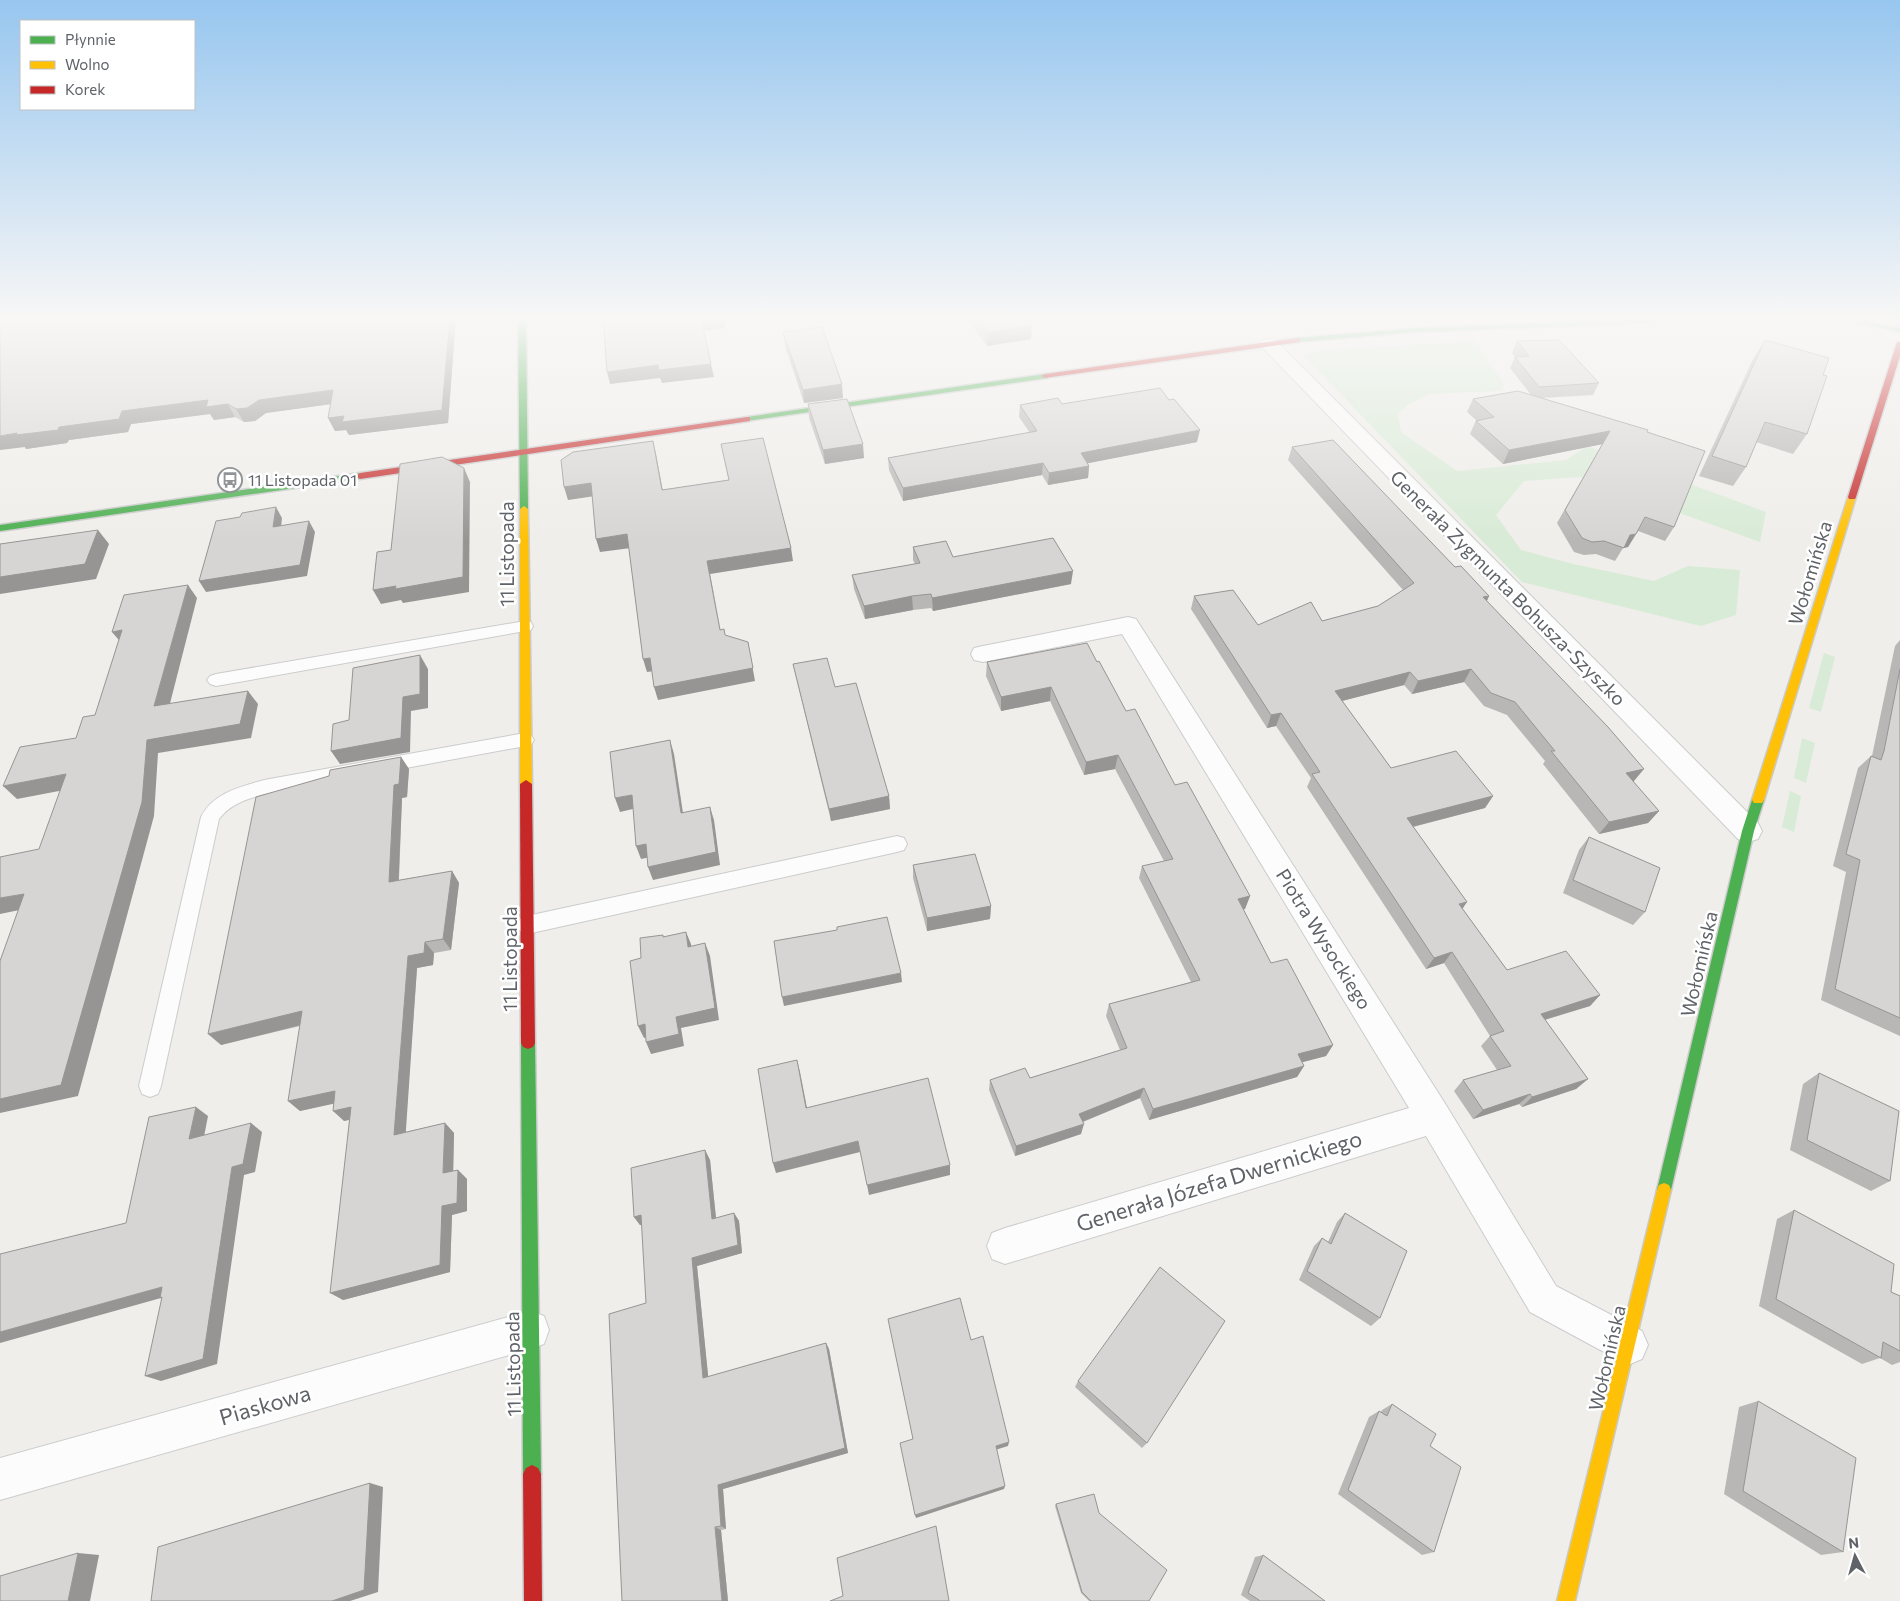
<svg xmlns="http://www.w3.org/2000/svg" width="1900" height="1601" viewBox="0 0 1900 1601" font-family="Commissioner,sans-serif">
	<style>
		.green { fill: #d8ebd6 }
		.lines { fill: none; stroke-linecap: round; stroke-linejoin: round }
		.lane-casing { stroke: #cbcccc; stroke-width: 2 }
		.street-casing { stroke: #cbcccc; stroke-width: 2 }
		.fast-casing { stroke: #cacacb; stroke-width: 3 }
		.slow-casing { stroke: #cacacb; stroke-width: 3 }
		.jam-casing { stroke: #cacacb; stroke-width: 3 }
		.lane { fill: #fdfcfc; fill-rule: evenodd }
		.street { fill: #fdfcfc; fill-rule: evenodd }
		.fast { fill: #4caf50; fill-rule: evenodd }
		.slow { fill: #ffc107; fill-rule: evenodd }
		.jam { fill: #c62828; fill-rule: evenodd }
		.wall { fill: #b8b7b5 }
		.shaded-wall { fill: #969594 }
		.building { fill: #d6d5d3; stroke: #969594 }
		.labels { text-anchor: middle; stroke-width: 5; stroke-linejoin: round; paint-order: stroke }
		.far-poi-label { font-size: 16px; fill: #5f6368; stroke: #fff; text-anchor: start }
		.street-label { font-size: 19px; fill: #5f6368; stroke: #fff }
		.near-street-label { font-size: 22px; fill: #5f6368; stroke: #fff }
	</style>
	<rect width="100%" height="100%" fill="#efeeea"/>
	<g class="green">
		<path d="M1475,341L1504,384L1501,391L1429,394L1409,404L1398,414L1401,432L1457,471L1566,460L1587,446L1766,512L1760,542L1580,477L1524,481L1496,515L1521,550L1573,564L1654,581L1688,566L1740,570L1736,615L1701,626L1522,582L1303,355L1322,350Z"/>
		<path d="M1824,653L1835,657L1821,712L1809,708Z"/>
		<path d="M1802,738L1815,743L1806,783L1794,778Z"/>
		<path d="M1790,791L1801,796L1794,832L1782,827Z"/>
	</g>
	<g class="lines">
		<defs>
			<g id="lane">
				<path d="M525,621L531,622L533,626L531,630L216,686L210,684L207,680L210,676L216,674Z"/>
				<path d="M525,733L531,735L534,740L531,745L264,794C247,799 230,804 219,819L161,1086L158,1094L150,1097L142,1094L139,1086L201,817C213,793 240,787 264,780Z"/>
				<path d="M897,836L904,838L907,844L904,850L897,852L527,934L520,931L517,925L520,919L527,916Z"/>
			</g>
			<g id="street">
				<path d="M1269,339L1275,340L1758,823L1762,831L1758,839L1748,842L1738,839L1263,348L1260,344L1263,340Z"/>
				<path d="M1128,617L1136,619L1446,1105L1556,1286L1642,1331L1648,1345L1642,1359L1628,1365L1530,1312L1426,1136L1005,1264L992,1259L987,1246L992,1233L1005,1228L1409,1108L1122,634L983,662L974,660L971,654L974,648L983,646Z"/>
				<path d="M530,1311L544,1316L549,1330L544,1344L530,1349L0,1500V1458Z"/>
			</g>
			<g id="fast">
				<path d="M518,317H526L528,509L524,512L520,509Z"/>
				<path d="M1683,317H1739L1735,319L1417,332L1297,342L1293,340L1297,338L1417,328Z"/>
				<path d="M1830,317H1845L1900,328V332Z"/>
				<path d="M1045,374H1048V378L747,421L743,419L747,417Z"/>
				<path d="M360,473L363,474V478L0,531V525Z"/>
				<path d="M1758,796L1762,797L1764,800L1754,831L1671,1190L1669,1195L1664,1197L1659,1195L1657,1190L1742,831L1752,800L1754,797Z"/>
				<path d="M528,1037L533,1039L535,1043L541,1474L538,1480L532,1483L526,1480L523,1474L521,1043L523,1039Z"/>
			</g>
			<g id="slow">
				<path d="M1852,494L1856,497L1764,800L1762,803H1754L1752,800L1848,497Z"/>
				<path d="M524,506L528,509L532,784L526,788L520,784V509Z"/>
				<path d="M1664,1183L1669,1185L1671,1190L1575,1601H1557L1657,1190L1659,1185Z"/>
			</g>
			<g id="jam">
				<path d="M1297,338H1300V342L1045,378L1041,376L1045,374Z"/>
				<path d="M1897,342H1900V356L1856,497L1855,499H1849L1848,497Z"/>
				<path d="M747,417H750V421L360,479L356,476L360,473Z"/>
				<path d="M526,780L532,784L535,1043L533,1047L528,1049L523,1047L521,1043L520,784Z"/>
				<path d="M532,1465L538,1468L541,1474L542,1601H524L523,1474L526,1468Z"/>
			</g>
		</defs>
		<use href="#lane" class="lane-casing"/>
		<use href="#street" class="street-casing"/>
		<use href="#fast" class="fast-casing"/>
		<use href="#slow" class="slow-casing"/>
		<use href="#jam" class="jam-casing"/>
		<use href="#lane" class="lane"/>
		<use href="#street" class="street"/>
		<use href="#fast" class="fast"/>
		<use href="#slow" class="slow"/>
		<use href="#jam" class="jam"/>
	</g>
	<g class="wall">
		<path d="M17,317H456L448,423L349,435L346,430L335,431L328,418L331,404L266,413L255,421L244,422L235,417L214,420L210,414L131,424L128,432L69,440L67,443L26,449L25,447Z"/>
		<path d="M966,317H1025L1031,339L987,346Z"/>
		<path d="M783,332L843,398L804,403L785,346Z"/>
		<path d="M1765,340L1823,375L1807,434L1793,454L1756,442L1746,467L1733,486L1699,476L1753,359Z"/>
		<path d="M1517,341L1599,383L1593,395L1541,398L1647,432L1674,527L1665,541L1638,531L1628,547L1623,548L1615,561L1596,554L1584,555L1574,552L1557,523L1602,444L1503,464L1470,434L1476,420L1467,412L1473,399L1531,395L1510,368L1515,357L1512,353Z"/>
		<path d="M808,404L864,458L825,464L809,418Z"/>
		<path d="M1062,404L1197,442L1087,463L1089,466L1088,478L1048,485L1042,475L903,501L889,470L888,458L1030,433L1019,417L1020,405Z"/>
		<path d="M1292,447L1455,567L1489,596L1487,601L1634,781L1633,782L1659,811L1648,823L1599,834L1543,764L1545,761L1507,715L1484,706L1464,682L1412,694L1404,685L1342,701L1391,768L1493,796L1485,808L1413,827L1467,902L1462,908L1507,970L1600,995L1590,1006L1545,1020L1588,1079L1576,1089L1522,1107L1519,1104L1473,1119L1454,1091L1463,1080L1497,1070L1481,1046L1490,1036L1444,963L1426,969L1307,787L1311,778L1276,726L1267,728L1191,609L1194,596L1258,625L1322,621L1378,606L1403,590L1288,460Z"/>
		<path d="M913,547L953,557L1071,584L933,611L931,608L913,610L865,619L854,589L852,575L915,564L913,560Z"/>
		<path d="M1900,640V1036L1821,1000L1846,872L1833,866L1858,768L1871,756H1872L1895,646Z"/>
		<path d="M987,662H1097L1126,711L1175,785L1250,896L1245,909H1243L1271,963L1333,1045L1326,1056L1302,1062L1304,1066L1297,1077L1149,1120L1140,1098L1083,1122L1081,1134L1015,1156L989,1090L990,1080L1030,1078L1120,1050L1106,1016L1109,1004L1191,982L1139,878L1142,866L1164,861L1115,769L1084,775L1050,701L1001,711L986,676Z"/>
		<path d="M793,664L835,687L889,796L890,809L831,821L796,677Z"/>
		<path d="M401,757L409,769L407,797L402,798L399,880L452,871L459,883L451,950L434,953L433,965L417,968L405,1132L445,1123L454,1133L453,1171L458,1170L467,1179V1211L452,1215L450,1272L343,1300L349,1120L344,1121L334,1103L300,1111L288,1101L300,1026L221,1045Z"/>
		<path d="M1589,837L1645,912L1633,925L1563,893L1579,850Z"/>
		<path d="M913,865L991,906L990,919L927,931L913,878Z"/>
		<path d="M1819,1073L1890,1181L1871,1191L1790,1150L1803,1084Z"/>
		<path d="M705,1150L710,1160L716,1218L734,1213L739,1221L742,1253L697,1266L708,1377L826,1343L829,1349L848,1453L723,1489L726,1529L721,1530L728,1601L642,1225H640L634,1217Z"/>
		<path d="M1794,1210L1891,1292L1900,1296V1362L1892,1365L1880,1358L1862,1364L1759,1306L1777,1219Z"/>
		<path d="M1345,1213L1380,1318L1371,1326L1299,1280L1314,1246L1322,1238L1328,1242L1337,1222Z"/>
		<path d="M1078,1381L1147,1443L1142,1448L1075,1387Z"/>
		<path d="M1758,1401L1843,1552L1821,1555L1724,1494L1739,1407Z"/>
		<path d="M1392,1404L1430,1446L1434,1552L1422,1555L1338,1494L1369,1417L1379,1411L1381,1412L1382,1410Z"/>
		<path d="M1056,1504L1099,1513L1149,1601H1089L1081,1593L1055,1506Z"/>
		<path d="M1263,1555L1325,1601H1250L1241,1595L1255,1557Z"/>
	</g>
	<g class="shaded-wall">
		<path d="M0,317H16L0,319Z"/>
		<path d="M450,317H456L448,423L349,435L346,430L335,431L328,418L344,416Z"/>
		<path d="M711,317H724L725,328L703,331L701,318Z"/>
		<path d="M1032,325L1031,339L987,346L988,333Z"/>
		<path d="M711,364L714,377L662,383L660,378L610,384L607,372L658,365Z"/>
		<path d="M842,384L843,398L804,403L803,390Z"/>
		<path d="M333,390L339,403L266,413L255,421L244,422L236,409L259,400Z"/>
		<path d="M208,400L228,404L235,417L214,420L210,414L131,424L128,432L69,440L67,443L26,449L25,447L0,450V436L59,427L122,411Z"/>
		<path d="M1200,430L1197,442L1079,465L1081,453Z"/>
		<path d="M1610,431L1603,444L1503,464L1509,450Z"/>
		<path d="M653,441L656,454L665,503L662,490Z"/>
		<path d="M863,444L864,458L825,464L823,450Z"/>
		<path d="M1043,463L1042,475L903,501V488Z"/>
		<path d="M1089,466L1088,478L1048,485L1049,473Z"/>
		<path d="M464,468L470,482L469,592L403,603L401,600L381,604L373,590L396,586Z"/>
		<path d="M591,483L595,496L568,500L564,487Z"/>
		<path d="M276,507L282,518L280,537L273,527Z"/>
		<path d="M309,521L315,532L307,576L206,592L199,581Z"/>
		<path d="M98,530L109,544L96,579L0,594V577Z"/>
		<path d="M627,534L631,548L600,552L596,539Z"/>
		<path d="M1636,534L1628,547L1623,548L1630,535Z"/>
		<path d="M791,548L793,561L710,574L723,643L707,561Z"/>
		<path d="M1073,571L1071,584L933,611L932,598Z"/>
		<path d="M188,585L197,598L166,719L154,706Z"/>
		<path d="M912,596L913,610L865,619L864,606Z"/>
		<path d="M1489,596L1483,609V597Z"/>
		<path d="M122,630L124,646L112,632Z"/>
		<path d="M748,642L755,681L658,700L654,687Z"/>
		<path d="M420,655L428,669V708L411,711L410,752L340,764L331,751L403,697Z"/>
		<path d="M650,658L654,671L647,672L643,659Z"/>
		<path d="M1471,669L1464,682L1412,694L1418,681Z"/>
		<path d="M1410,672L1404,685L1330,704L1335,691Z"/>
		<path d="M1051,687L1050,701L1001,711V697Z"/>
		<path d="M248,691L258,704L251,738L158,753L154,816L78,1096L0,1113V1099L147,740Z"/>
		<path d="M1281,713L1276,726L1267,728L1271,715Z"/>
		<path d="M670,740L674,754L685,826L681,813Z"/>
		<path d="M1118,755L1115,769L1084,775L1086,762Z"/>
		<path d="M401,757L409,769L407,797L402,798L398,894L389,882L394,785Z"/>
		<path d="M1644,769L1634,781L1616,786L1626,773Z"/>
		<path d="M66,774L80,787L17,799L3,786Z"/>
		<path d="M632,795L637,808L620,812L615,798Z"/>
		<path d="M889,796L890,809L831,821L829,809Z"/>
		<path d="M1493,796L1485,808L1400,830L1407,818Z"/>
		<path d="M710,807L714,820L720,865L653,880L648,867Z"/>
		<path d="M1659,811L1648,823L1599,834L1609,822Z"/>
		<path d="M646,844L651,857L641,859L636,846Z"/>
		<path d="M452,871L459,883L451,950L443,939Z"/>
		<path d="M24,894L39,906L0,914V898Z"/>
		<path d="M1250,896L1245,909L1233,912L1238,899Z"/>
		<path d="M1467,902L1459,914V904Z"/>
		<path d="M991,906L990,919L927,931V918Z"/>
		<path d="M686,932L691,944L693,959L688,947Z"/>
		<path d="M425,942L434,953L433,965L417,968L405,1144L394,1135L408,956Z"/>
		<path d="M705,943L710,956L719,1020L681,1028L684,1046L651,1054L646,1042L676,1017Z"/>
		<path d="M1452,952L1444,963L1426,969L1434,958Z"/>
		<path d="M901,973L902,982L784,1006L782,997Z"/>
		<path d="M1600,995L1590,1006L1530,1024L1541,1014Z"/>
		<path d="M302,1011L313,1022L221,1045L208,1034Z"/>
		<path d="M645,1024L650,1036L644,1038L638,1026Z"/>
		<path d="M1333,1045L1326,1056L1292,1065L1298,1054Z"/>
		<path d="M797,1060L800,1072L809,1118L806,1108Z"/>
		<path d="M1304,1066L1297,1077L1149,1120L1153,1109Z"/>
		<path d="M1588,1079L1576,1089L1522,1107L1532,1097Z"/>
		<path d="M1144,1088L1140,1098L1077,1124L1079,1114Z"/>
		<path d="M335,1091L346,1101L300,1111L288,1101Z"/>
		<path d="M1530,1094L1519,1104L1473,1119L1483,1110Z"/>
		<path d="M196,1107L208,1116L202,1147L189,1139Z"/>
		<path d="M351,1107L361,1117L344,1121L333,1111Z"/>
		<path d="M251,1123L262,1132L255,1172L244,1175L217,1364L161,1381L145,1376L232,1167Z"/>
		<path d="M445,1123L454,1133L453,1182L443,1173Z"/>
		<path d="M1084,1124L1081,1134L1015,1156L1016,1146Z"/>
		<path d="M858,1141L860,1152L776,1173L773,1163Z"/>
		<path d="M705,1150L710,1160L717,1228L712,1219Z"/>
		<path d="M950,1165V1175L869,1195L867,1185Z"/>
		<path d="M458,1170L467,1179V1211L452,1215L450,1272L343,1300L330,1293L442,1206Z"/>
		<path d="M734,1213L739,1221L742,1253L697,1266L709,1384L703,1378L692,1258Z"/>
		<path d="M641,1215L647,1224L640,1225L634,1217Z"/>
		<path d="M162,1287L175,1304L161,1298L0,1343V1332Z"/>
		<path d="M826,1343L829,1349L848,1453L723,1489L726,1529L721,1526L718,1485Z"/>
		<path d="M1009,1442L1008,1446L995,1450L996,1446Z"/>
		<path d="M370,1483L383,1487L378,1592L350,1601H332Z"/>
		<path d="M1005,1486L1004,1489L916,1518L915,1515Z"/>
		<path d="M715,1527L721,1530L728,1601H722Z"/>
		<path d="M78,1553L99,1555L90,1601H68Z"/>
	</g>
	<g class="building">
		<path d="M18,317H450L442,410L342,422L344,416L328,418L333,390L259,400L247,408L236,409L228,404L206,407L208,400L122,411L119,419L59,427L58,430L16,435L17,433L0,436V319Z"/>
		<path d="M603,317H711L701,318L711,364L659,370L658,365L607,372Z"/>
		<path d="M976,317H1025L1032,325L988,333Z"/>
		<path d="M822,327L842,384L803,390L783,332Z"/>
		<path d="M1559,340L1599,383L1539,387L1515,357L1529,356L1517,341Z"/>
		<path d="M1765,340L1829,358L1823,375L1827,376L1807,434L1765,422L1746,467L1712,456Z"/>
		<path d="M1160,388L1169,400L1174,399L1200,430L1081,453L1089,466L1049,473L1043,463L903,488L888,458L1037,431L1020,405L1058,398L1062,404Z"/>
		<path d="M1518,391L1648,430L1647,432L1705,451L1674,527L1645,517L1636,534L1630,535L1624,548L1604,541L1592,542L1582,538L1565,510L1610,431L1509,450L1476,421L1494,417L1473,399Z"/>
		<path d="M847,399L863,444L823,450L808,404Z"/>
		<path d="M763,438L791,548L707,561L720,630L724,629L725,635L748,642L753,668L654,687L650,658L643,659L627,534L596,539L591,483L564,487L561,460L573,452L653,441L662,490L729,480L721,444Z"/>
		<path d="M1333,440L1455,567L1461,566L1489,596L1483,597L1608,727L1644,769L1626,773L1659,811L1609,822L1551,751H1555L1515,702L1491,693L1471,669L1418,681L1410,672L1335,691L1391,768L1456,751L1493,796L1407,818L1467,902L1459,904L1507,970L1566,951L1600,995L1541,1014L1588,1079L1532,1097L1530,1094L1483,1110L1463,1080L1511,1066L1490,1036L1504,1031L1452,952L1434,958L1312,774L1320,772L1281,713L1271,715L1194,596L1233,590L1258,625L1311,602L1322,621L1378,606L1414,583L1292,447Z"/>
		<path d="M442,457L464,468L463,577L395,589L396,586L373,590L377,552L391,550L400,464Z"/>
		<path d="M276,507L273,527L309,521L300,565L199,581L216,521L240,517L242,513Z"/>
		<path d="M98,530L85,564L0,577V544Z"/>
		<path d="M1053,538L1073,571L932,598L931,594L912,596L864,606L852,575L920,563L913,547L946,541L953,557Z"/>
		<path d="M188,585L154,706L248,691L240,724L147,740L142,802L61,1085L0,1099V961L24,894L0,898V857L39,849L66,774L3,786L20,747L76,738L83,717L95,715L122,630L112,632L124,595Z"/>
		<path d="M1087,643L1097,662L1099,661L1126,711L1135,709L1175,785L1187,782L1250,896L1238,899L1271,963L1287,959L1333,1045L1298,1054L1304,1066L1153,1109L1144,1088L1079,1114L1084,1124L1016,1146L990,1080L1025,1068L1030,1078L1127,1048L1109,1004L1200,980L1142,866L1173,859L1118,755L1086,762L1051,687L1001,697L987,662Z"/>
		<path d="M420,655V694L403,697L401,738L331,751L333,724L349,720L353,668Z"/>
		<path d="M827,658L835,687L856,683L889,796L829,809L793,664Z"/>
		<path d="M1900,669V1018L1835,989L1860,860L1846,854L1871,756L1881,760L1884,751Z"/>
		<path d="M670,740L681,813L710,807L716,852L648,867L646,844L636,846L632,795L615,798L610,752Z"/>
		<path d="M401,757L399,784L394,785L389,882L452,871L443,939L425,942L424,953L408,956L394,1135L445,1123L443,1173L458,1170L457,1203L442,1206L440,1265L330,1293L351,1107L333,1111L335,1091L288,1101L302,1011L208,1034L256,797L329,776L330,770Z"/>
		<path d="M1589,837L1660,868L1645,912L1573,880Z"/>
		<path d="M975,854L991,906L927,918L913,865Z"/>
		<path d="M887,917L901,973L782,997L774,941L837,930V927Z"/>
		<path d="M686,932L688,947L705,943L715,1008L676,1017L679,1034L646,1042L645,1024L638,1026L630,961L641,958L640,938L663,935V937Z"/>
		<path d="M797,1060L806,1108L928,1078L950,1165L867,1185L858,1141L773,1163L758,1069Z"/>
		<path d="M1819,1073L1899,1111L1890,1181L1807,1140Z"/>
		<path d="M196,1107L189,1139L251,1123L243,1164L232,1167L203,1359L145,1376L162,1297L160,1298L162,1287L0,1332V1254L126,1223L149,1117Z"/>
		<path d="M705,1150L712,1219L734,1213L738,1245L692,1258L703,1378L826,1343L845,1448L718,1485L721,1526L715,1527L722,1601H622L609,1314L646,1303L641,1215L634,1217L631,1168Z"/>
		<path d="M1794,1210L1894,1264L1891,1292L1900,1296V1351L1883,1342L1881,1358L1776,1299Z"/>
		<path d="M1345,1213L1407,1251L1380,1318L1307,1271L1322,1238L1331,1244Z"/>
		<path d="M1160,1267L1225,1321L1147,1443L1078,1381Z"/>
		<path d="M960,1298L971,1340L983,1336L1009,1442L996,1446L1005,1486L915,1515L900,1443L913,1439L888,1319Z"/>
		<path d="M1758,1401L1856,1458L1843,1552L1743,1491Z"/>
		<path d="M1392,1404L1436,1434L1430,1446L1461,1467L1434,1552L1348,1490L1379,1411L1387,1416Z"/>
		<path d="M370,1483L364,1590L332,1601H151L158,1547Z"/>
		<path d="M1094,1494L1099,1513L1167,1570L1149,1601H1091L1082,1592L1056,1504Z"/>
		<path d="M936,1526L949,1601H830L843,1596L837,1558Z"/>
		<path d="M78,1553L68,1601H0V1576Z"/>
		<path d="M1263,1555L1325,1601H1259V1600L1248,1593Z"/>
	</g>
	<linearGradient id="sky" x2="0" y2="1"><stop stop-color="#97c6ef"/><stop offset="0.59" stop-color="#f8f7f6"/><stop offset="1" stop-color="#f8f7f6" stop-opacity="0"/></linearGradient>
	<rect width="1900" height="541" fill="url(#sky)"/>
	<defs>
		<symbol id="bus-ring" viewBox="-11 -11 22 22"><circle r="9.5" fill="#fff" stroke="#919496" stroke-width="1.5"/><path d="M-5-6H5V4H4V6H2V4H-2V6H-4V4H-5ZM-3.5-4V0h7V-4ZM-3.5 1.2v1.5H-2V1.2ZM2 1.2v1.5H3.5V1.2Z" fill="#919496"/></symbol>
	</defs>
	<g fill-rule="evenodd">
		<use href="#bus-ring" x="216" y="466" width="28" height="28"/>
	</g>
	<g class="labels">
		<g class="far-poi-label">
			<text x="248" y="486">11 Listopada 01</text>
		</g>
		<g class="street-label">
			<text transform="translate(507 554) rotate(-90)" y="7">11 Listopada</text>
			<text transform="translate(1810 573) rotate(-73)" y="7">Wołomińska</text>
			<text transform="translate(1508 588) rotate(45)" y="7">Generała Zygmunta Bohusza-Szyszko</text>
			<text transform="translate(1324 939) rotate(58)" y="7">Piotra Wysockiego</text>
			<text transform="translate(510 959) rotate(-90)" y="7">11 Listopada</text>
			<text transform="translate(1699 964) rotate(-77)" y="7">Wołomińska</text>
			<text transform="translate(1607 1358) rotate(-77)" y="7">Wołomińska</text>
			<text transform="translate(513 1364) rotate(-91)" y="7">11 Listopada</text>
		</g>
		<g class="near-street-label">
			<text transform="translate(1219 1181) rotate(-17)" y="8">Generała Józefa Dwernickiego</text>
			<text transform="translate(265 1405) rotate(-16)" y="8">Piaskowa</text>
		</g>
	</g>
	<rect x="20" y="20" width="175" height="90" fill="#ffffff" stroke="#bfc1c3"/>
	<rect x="30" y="36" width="25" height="8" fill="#4caf50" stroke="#bfc1c3"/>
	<text x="65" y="45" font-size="15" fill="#5f6368">Płynnie</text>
	<rect x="30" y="61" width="25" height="8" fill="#ffc107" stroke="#bfc1c3"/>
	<text x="65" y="70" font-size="15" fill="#5f6368">Wolno</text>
	<rect x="30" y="86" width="25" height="8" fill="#c62828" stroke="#bfc1c3"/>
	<text x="65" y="95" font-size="15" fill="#5f6368">Korek</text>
	<g transform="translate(1855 1556) rotate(354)" stroke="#ffffff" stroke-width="4" paint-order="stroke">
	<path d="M0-4L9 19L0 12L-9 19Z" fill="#5f6368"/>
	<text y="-8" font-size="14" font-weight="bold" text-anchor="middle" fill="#5f6368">N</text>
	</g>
</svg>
